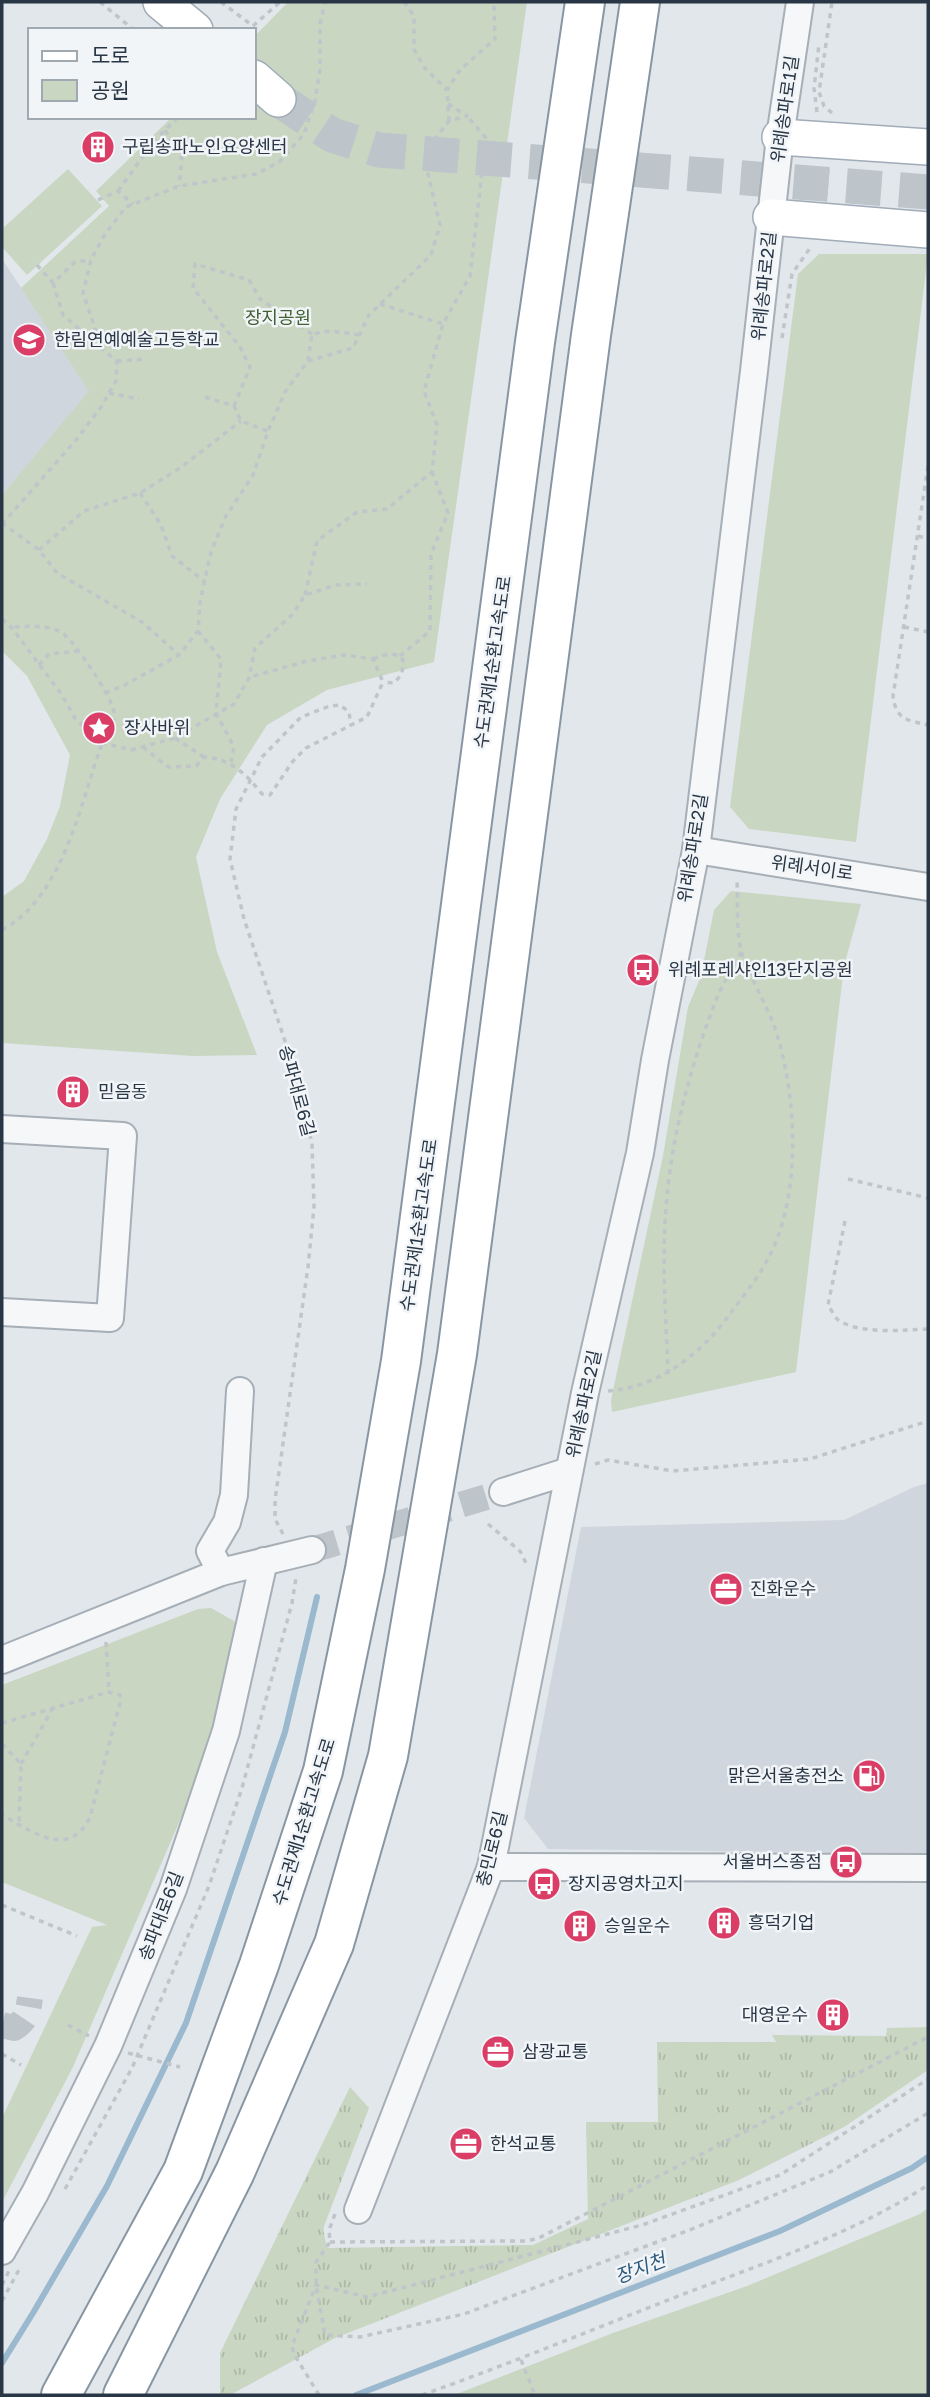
<svg xmlns="http://www.w3.org/2000/svg" width="930" height="2397" viewBox="0 0 930 2397" font-family="'Golos Text','Noto Sans KR',sans-serif">
	<style>
		.built { fill: #d0d6de }
		.grass { fill: url(#grass-tufts) }
		.park { fill: #c9d6c2 }
		.lines { fill: none; stroke-linecap: round; stroke-linejoin: round }
		.stream { stroke: #9ab9ce; stroke-width: 6 }
		.minor-tunnel { stroke: #bdc4ca; stroke-width: 26; stroke-dasharray: 26 13; stroke-linecap: butt }
		.major-tunnel { stroke: #bdc4ca; stroke-width: 35; stroke-dasharray: 35 18; stroke-linecap: butt }
		.minor-casing { stroke: #a6aeb6; stroke-width: 30 }
		.major-casing { stroke: #a0acb8; stroke-width: 38 }
		.highway-casing { stroke: #8896a3; stroke-width: 42 }
		.path { stroke: #c0c5ca; stroke-width: 3.5; stroke-dasharray: 5 5; stroke-linecap: butt }
		.minor { stroke: #f5f7f9; stroke-width: 26 }
		.major { stroke: #fff; stroke-width: 35 }
		.highway { stroke: #fff; stroke-width: 38 }
		.labels { text-anchor: middle; stroke-width: 5; stroke-linejoin: round; paint-order: stroke }
		.street-label { font-size: 18px; fill: #283645; stroke: #f2f5f8 }
		.poi-label { font-size: 18px; fill: #283645; stroke: #f2f5f8; text-anchor: start }
		.park-label { font-size: 18px; fill: #426234; stroke: #f2f5f8 }
		.water-label { font-size: 19px; font-style: italic; fill: #2e5a7d; stroke: #f2f5f8 }
	</style>
	<defs>
		<pattern id="grass-tufts" width="24" height="20" patternUnits="userSpaceOnUse" patternTransform="scale(1.75)"><rect width="24" height="20" fill="#c9d6c2"/><path d="M3 7l-1-3M5 7V3M7 7l1-3M15 17l-1-3M17 17v-4M19 17l1-3" fill="none" stroke="#adb8a8"/></pattern>
	</defs>
	<rect width="100%" height="100%" fill="#e2e7eb"/>
	<g class="built">
		<path d="M2,259L90,391L2,495Z"/>
		<path d="M928,1483V1854L548,1849L524,1818L581,1527L844,1520L914,1487Z"/>
	</g>
	<path class="grass" d="M928,2027V2070L844,2127L739,2180L335,2338L230,2395H220V2353L350,2087L369,2108L323,2229L327,2248L533,2245L588,2219L586,2122H658L657,2042H776L772,2035L886,2036L887,2028Z"/>
	<g class="park">
		<path d="M288,2H527L434,662L327,690L267,725L220,799L196,857L217,952L257,1055L193,1056L2,1043V897L24,881L47,839L60,806L70,755L27,676L2,651V495L89,391L21,288L109,206L96,191L172,117H254V37Z"/>
		<path d="M68,169L102,206L27,275L2,247V229Z"/>
		<path d="M819,254H928L856,842L749,829L730,807L798,274Z"/>
		<path d="M731,891L861,904L844,966L796,1372L612,1412L611,1400L663,1156L688,1007L701,976L714,910Z"/>
		<path d="M211,1608L234,1621L240,1632L197,1781L73,2067L2,2202V2118L92,1927L107,1925L2,1882V1685L198,1609Z"/>
		<path d="M928,2208V2395H454L613,2333L747,2286L920,2214Z"/>
	</g>
	<g class="lines">
		<g class="stream">
			<path d="M2,2363L33,2313L107,2186L186,2023L285,1732L317,1597"/>
			<path d="M356,2395L780,2231L912,2168L928,2157"/>
		</g>
		<g class="minor-tunnel">
			<path d="M312,1550L503,1492"/>
			<path d="M2,2025L14,2028C27,2020 28,2012 30,1998"/>
		</g>
		<path class="major-tunnel" d="M278,99L332,135L379,150L928,192"/>
		<defs>
			<g id="minor">
				<path d="M696,850L928,887"/>
				<path d="M2,1129L123,1136L110,1318L2,1312"/>
				<path d="M503,1492L569,1471"/>
				<path d="M221,1572L210,1551L227,1522L234,1495L240,1391"/>
				<path d="M2,1660L221,1572L312,1550"/>
				<path d="M491,1867L928,1868"/>
				<path d="M358,2210L491,1867L585,1393L640,1153L655,1060L696,850L754,371L780,137L800,2"/>
				<path d="M2,2251L35,2193L108,2046L173,1889L226,1731L264,1561"/>
			</g>
			<g id="major">
				<path d="M161,2L195,30"/>
				<path d="M254,78L278,99"/>
				<path d="M780,137L928,147"/>
				<path d="M771,217L928,230"/>
			</g>
			<g id="highway">
				<path d="M61,2395L183,2171L259,1965L323,1771L365,1569L401,1361L535,342L585,2"/>
				<path d="M123,2395L235,2172L334,1944L388,1756L457,1354L591,335L640,2"/>
			</g>
		</defs>
		<use href="#minor" class="minor-casing"/>
		<use href="#major" class="major-casing"/>
		<use href="#highway" class="highway-casing"/>
		<g class="path">
			<path d="M100,2L134,30"/>
			<path d="M221,2L253,26L280,2"/>
			<path d="M404,2L414,16V49L424,67L447,90"/>
			<path d="M817,112L814,88L819,44"/>
			<path d="M832,113L824,106L819,92L832,2"/>
			<path d="M449,121L447,90L460,70L495,39L494,2"/>
			<path d="M165,130L182,158L179,186"/>
			<path d="M118,191L154,141L178,117"/>
			<path d="M826,195L828,168"/>
			<path d="M98,200L118,191L133,204"/>
			<path d="M37,265L53,283L75,262L91,260"/>
			<path d="M53,283L63,315L102,349"/>
			<path d="M380,304L443,324L470,276L486,138L467,116"/>
			<path d="M782,338L792,274L810,248"/>
			<path d="M117,361L147,359"/>
			<path d="M308,361L312,334L331,331L360,335"/>
			<path d="M109,393L139,399"/>
			<path d="M205,397L234,406L241,421L267,431"/>
			<path d="M234,406L250,367L240,347L193,288L195,264L249,280L260,299L312,334"/>
			<path d="M928,466L893,696C896,720 907,720 928,725"/>
			<path d="M140,493L161,525L172,556L204,581"/>
			<path d="M2,523L39,550L57,573L142,622L179,655"/>
			<path d="M2,524L76,440L101,407L116,381L117,361L102,349L83,293L91,260L105,234L126,207L179,186L256,174L279,162L304,134L315,101L320,69V24L325,2"/>
			<path d="M918,536L928,539"/>
			<path d="M39,550L84,511L140,493L180,468L241,421"/>
			<path d="M305,595L317,541L357,512L387,509L432,472L437,425L424,391L443,324"/>
			<path d="M2,619L12,628L62,695L76,720L103,743L131,750L175,738L234,704L249,678L255,648L293,614L305,595L336,585L367,584"/>
			<path d="M904,627L928,632"/>
			<path d="M198,631L221,659L216,713L234,747L231,762"/>
			<path d="M400,656L430,631L431,554L448,513L432,472"/>
			<path d="M373,659C384,655 395,650 403,660L402,674L394,683L383,682"/>
			<path d="M39,665L49,654L78,651"/>
			<path d="M105,693L125,685L179,655L198,631L200,602L211,552L226,516L253,475L268,431L285,392L308,361L353,348L369,315L431,255L440,225L426,165L429,146L449,121L467,116L448,104"/>
			<path d="M175,738L204,757"/>
			<path d="M143,747L168,767L196,766L204,757C231,759 245,773 262,794L270,795L293,761L306,748L367,717L383,682L373,659L344,655L307,661L250,677"/>
			<path d="M2,930C62,898 80,806 101,746C106,735 116,725 114,712C112,697 74,640 61,632C47,625 28,626 13,627"/>
			<path d="M848,1179L928,1198"/>
			<path d="M845,1221L828,1305C831,1309 834,1316 837,1319C857,1335 905,1330 928,1329"/>
			<path d="M668,1374C666,1315 661,1255 667,1197C673,1130 692,1062 716,1000C723,983 733,968 741,952"/>
			<path d="M608,1391C659,1387 701,1354 730,1314C743,1296 759,1277 769,1257C801,1195 797,1103 778,1038C770,1009 752,983 742,954C736,937 738,900 737,880"/>
			<path d="M595,1464L608,1460L673,1471L810,1459L928,1421"/>
			<path d="M488,1524L520,1551L527,1565"/>
			<path d="M283,1534L275,1519V1500L308,1267L314,1207L312,1143L288,1050L244,919L230,859L236,809L262,757L301,717L330,706L340,705L349,712L351,726"/>
			<path d="M106,1642L109,1692"/>
			<path d="M2,1723L109,1692L120,1695V1703L90,1817C69,1860 33,1832 2,1815"/>
			<path d="M2,1744L21,1764L19,1824"/>
			<path d="M21,1764L53,1708"/>
			<path d="M2,1905L77,1936"/>
			<path d="M68,2025L89,2036"/>
			<path d="M128,2053L180,2067"/>
			<path d="M2,2054L21,2065"/>
			<path d="M65,2189L132,2068L209,1886L242,1788L292,1603L296,1578"/>
			<path d="M335,2214L329,2230L330,2242L316,2262V2285L325,2335L360,2337L464,2314L692,2229L830,2172L928,2113"/>
			<path d="M330,2242L524,2241L537,2239L928,2037"/>
			<path d="M2,2285L9,2271"/>
			<path d="M2,2301L21,2266"/>
			<path d="M521,2360L535,2395"/>
			<path d="M319,2395L294,2354L292,2346L316,2285L367,2297L642,2225L780,2175L928,2079"/>
			<path d="M422,2395C509,2364 594,2329 681,2295C764,2263 853,2234 928,2185"/>
		</g>
		<use href="#minor" class="minor"/>
		<use href="#major" class="major"/>
		<use href="#highway" class="highway"/>
	</g>
	<defs>
		<symbol id="building-disc" viewBox="-11 -11 22 22"><circle r="9.5" fill="#da3d66" stroke="#f2f5f8"/><path d="M-4-6H4V6H1V3H-1V6H-4ZM-2.5-4.3h1.7v1.8h-1.7ZM.8-4.3h1.7v1.8H.8ZM-2.5-1h1.7V.8h-1.7ZM.8-1h1.7V.8H.8Z" fill="#fff"/></symbol>
		<symbol id="school-disc" viewBox="-11 -11 22 22"><circle r="9.5" fill="#da3d66" stroke="#f2f5f8"/><path d="M0-5L7-2L0 1L-7-2ZM-4 1L0 2.5L4 1V4Q0 6-4 4Z" fill="#fff"/></symbol>
		<symbol id="sight-disc" viewBox="-11 -11 22 22"><circle r="9.5" fill="#da3d66" stroke="#f2f5f8"/><path d="M0-6L1.8-2.2L6-1.7L2.9 1.2L3.7 5.4L0 3.3L-3.7 5.4L-2.9 1.2L-6-1.7L-1.8-2.2Z" fill="#fff"/></symbol>
		<symbol id="bus-disc" viewBox="-11 -11 22 22"><circle r="9.5" fill="#da3d66" stroke="#f2f5f8"/><path d="M-5-6H5V4H4V6H2V4H-2V6H-4V4H-5ZM-3.5-4V0h7V-4ZM-3.5 1.2v1.5H-2V1.2ZM2 1.2v1.5H3.5V1.2Z" fill="#fff"/></symbol>
		<symbol id="office-disc" viewBox="-11 -11 22 22"><circle r="9.5" fill="#da3d66" stroke="#f2f5f8"/><path d="M-6-3h4V-5.5h4V-3h4V5H-6ZM-1-4.5V-3h2v-1.5ZM-6 0V1H6V0Z" fill="#fff"/></symbol>
		<symbol id="fuel-disc" viewBox="-11 -11 22 22"><circle r="9.5" fill="#da3d66" stroke="#f2f5f8"/><path d="M-5.5-6h7V0h2V4h1.3V-2.5L3-4.5l.8-.8L6-3V5H2.5V1h-1V6h-7ZM-4.2-4.7v3.2H.2V-4.7Z" fill="#fff"/></symbol>
	</defs>
	<g fill-rule="evenodd">
		<use href="#building-disc" x="79" y="128" width="38" height="38"/>
		<use href="#school-disc" x="10" y="321" width="38" height="38"/>
		<use href="#sight-disc" x="80" y="709" width="38" height="38"/>
		<use href="#bus-disc" x="624" y="951" width="38" height="38"/>
		<use href="#building-disc" x="54" y="1073" width="38" height="38"/>
		<use href="#office-disc" x="707" y="1570" width="38" height="38"/>
		<use href="#fuel-disc" x="850" y="1757" width="38" height="38"/>
		<use href="#bus-disc" x="827" y="1843" width="38" height="38"/>
		<use href="#bus-disc" x="525" y="1865" width="38" height="38"/>
		<use href="#building-disc" x="705" y="1904" width="38" height="38"/>
		<use href="#building-disc" x="561" y="1907" width="38" height="38"/>
		<use href="#building-disc" x="814" y="1996" width="38" height="38"/>
		<use href="#office-disc" x="479" y="2033" width="38" height="38"/>
		<use href="#office-disc" x="447" y="2125" width="38" height="38"/>
	</g>
	<g class="labels">
		<g class="street-label">
			<text transform="translate(785 109) rotate(-82)" y="6">위례송파로1길</text>
			<text transform="translate(764 286) rotate(-84)" y="6">위례송파로2길</text>
			<text transform="translate(493 662) rotate(-82)" y="6">수도권제1순환고속도로</text>
			<text transform="translate(693 848) rotate(-81)" y="6">위례송파로2길</text>
			<text transform="translate(812 868) rotate(8)" y="6">위례서이로</text>
			<text transform="translate(297 1091) rotate(75)" y="6">송파대로6길</text>
			<text transform="translate(419 1225) rotate(-82)" y="6">수도권제1순환고속도로</text>
			<text transform="translate(584 1404) rotate(-78)" y="6">위례송파로2길</text>
			<text transform="translate(304 1822) rotate(-73)" y="6">수도권제1순환고속도로</text>
			<text transform="translate(492 1849) rotate(-76)" y="6">충민로6길</text>
			<text transform="translate(161 1916) rotate(-69)" y="6">송파대로6길</text>
		</g>
		<g class="poi-label">
			<text x="122" y="153">구립송파노인요양센터</text>
			<text x="54" y="346">한림연예예술고등학교</text>
			<text x="124" y="734">장사바위</text>
			<text x="668" y="976">위례포레샤인13단지공원</text>
			<text x="98" y="1098">믿음동</text>
			<text x="750" y="1595">진화운수</text>
			<text x="844" y="1782" text-anchor="end">맑은서울충전소</text>
			<text x="822" y="1868" text-anchor="end">서울버스종점</text>
			<text x="568" y="1890">장지공영차고지</text>
			<text x="748" y="1929">흥덕기업</text>
			<text x="604" y="1932">승일운수</text>
			<text x="808" y="2021" text-anchor="end">대영운수</text>
			<text x="522" y="2058">삼광교통</text>
			<text x="490" y="2150">한석교통</text>
		</g>
		<g class="park-label">
			<text x="278" y="324">장지공원</text>
		</g>
		<g class="water-label">
			<text transform="translate(640 2268) rotate(-21)" y="7">장지천</text>
		</g>
	</g>
	<rect width="930" height="2397" fill="none" stroke="#283645" stroke-width="7"/>
	<rect x="28" y="28" width="228" height="91" fill="#f2f5f8" stroke="#a1a9b0" stroke-width="2"/>
	<rect x="42" y="51" width="35" height="10" fill="#ffffff" stroke="#a1a9b0" stroke-width="2"/>
	<text x="91" y="63" font-size="21" fill="#283645">도로</text>
	<rect x="42" y="80" width="35" height="21" fill="#c9d6c2" stroke="#a1a9b0" stroke-width="2"/>
	<text x="91" y="98" font-size="21" fill="#283645">공원</text>
</svg>
